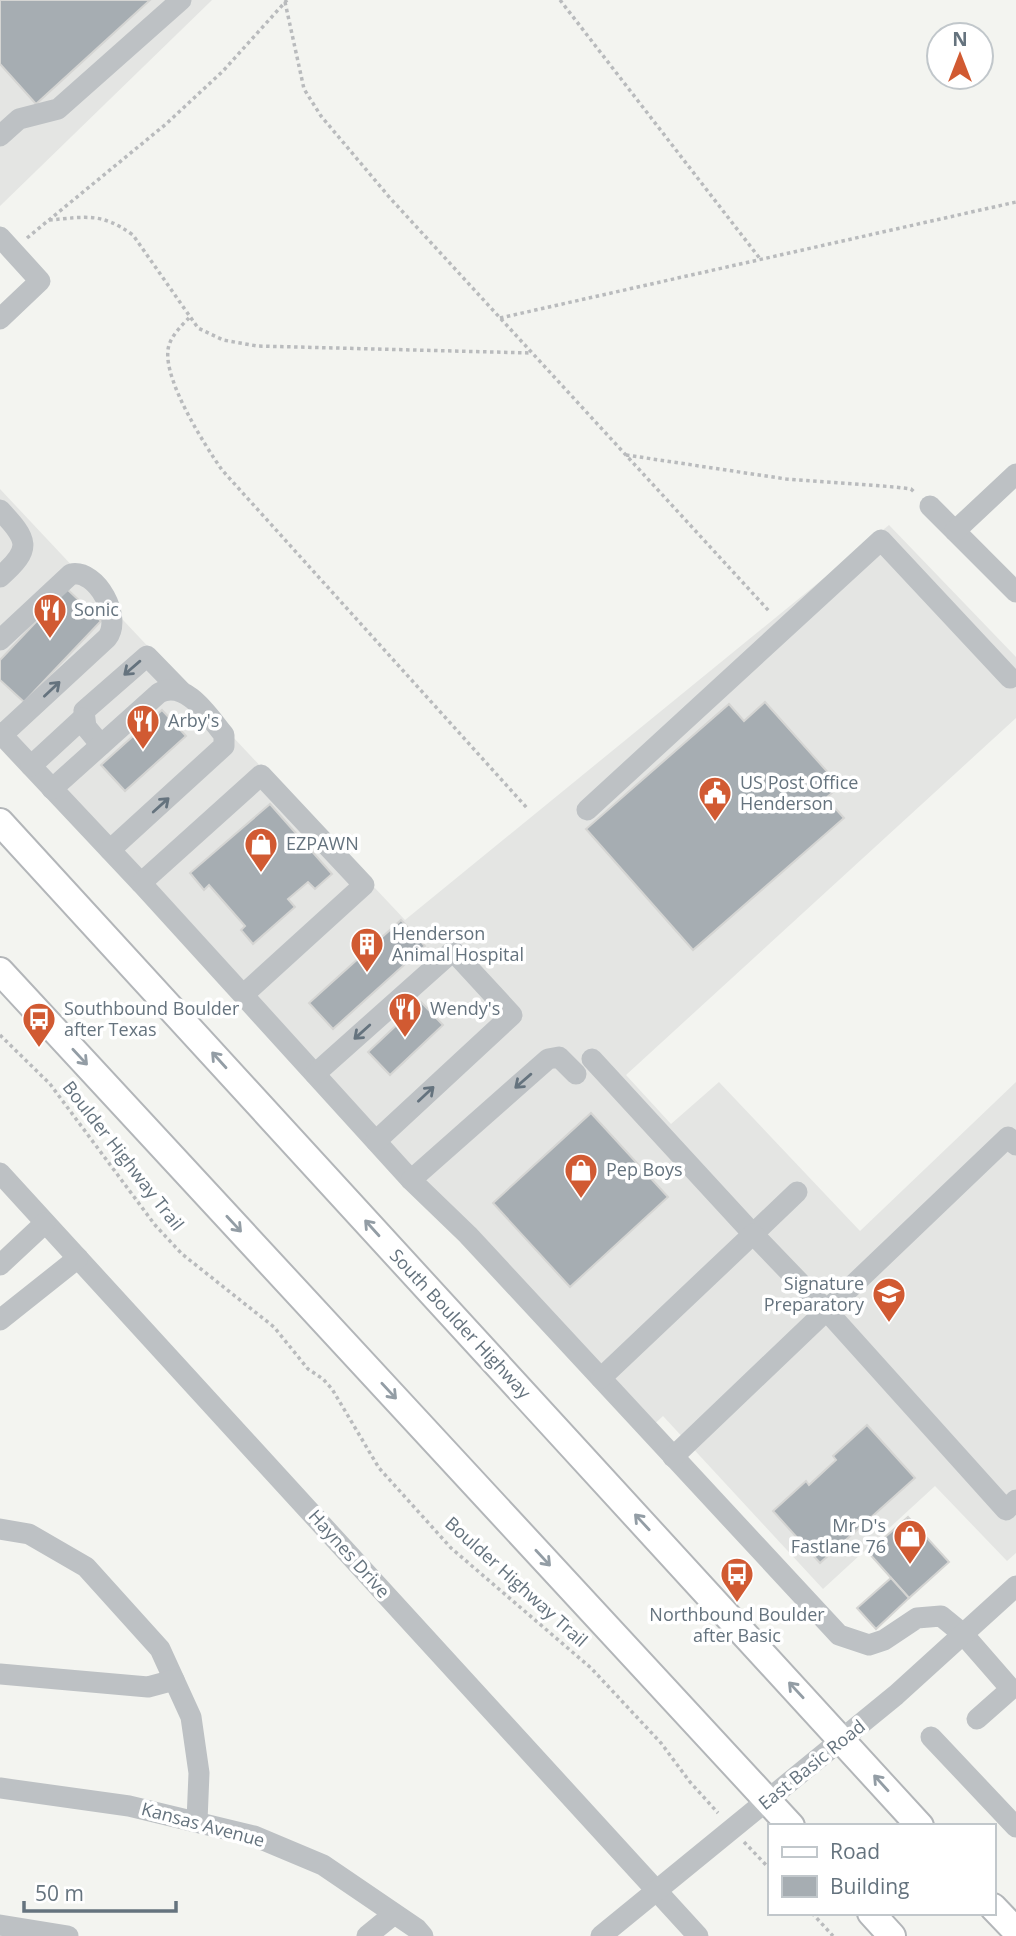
<svg xmlns="http://www.w3.org/2000/svg" width="1016" height="1936" viewBox="0 0 1016 1936" font-family="'Open Sans',sans-serif">
	<style>
		.built { fill: #e4e5e3 }
		.building { fill: #a6adb2; stroke: #d5d5d3; stroke-width: 2 }
		.lines { fill: none; stroke-linecap: round; stroke-linejoin: round }
		.major-casing { stroke: #b3b6b9; stroke-width: 30 }
		.path { stroke: #b9bbbd; stroke-width: 3.5; stroke-dasharray: 3.5 3.5; stroke-linecap: butt }
		.minor { stroke: #bdc1c4; stroke-width: 21 }
		.major { stroke: #fff; stroke-width: 26 }
		.oneway { stroke: #65737e }
		.oneway2 { stroke: #939da5 }
		.labels { text-anchor: middle; stroke-width: 7; stroke-linejoin: round; paint-order: stroke }
		.poi-label { font-size: 18px; fill: #65737e; stroke: #fff; text-anchor: start }
		.street-label { font-size: 18px; fill: #65737e; stroke: #fff }
	</style>
	<rect width="100%" height="100%" fill="#f3f4f0"/>
	<g class="built">
		<path d="M0,0H212L0,206Z"/>
		<path d="M0,489L405,920L889,525L1016,657V718L626,1075L671,1124L719,1082L860,1231L1016,1082V1553L1007,1561L935,1486L823,1589L663,1416L647,1431L0,730Z"/>
	</g>
	<g class="building">
		<path d="M0,0H150L36,104L0,64Z"/>
		<path d="M67,589L101,621L24,702L0,680V660Z"/>
		<path d="M765,702L840,786L826,798L844,818L693,950L586,829L729,704L744,721Z"/>
		<path d="M162,710L186,736L125,791L101,765Z"/>
		<path d="M270,804L332,874L315,889L308,882L288,899L295,907L253,944L241,930L245,926L209,885L204,890L190,873Z"/>
		<path d="M401,920L425,946L333,1029L309,1003Z"/>
		<path d="M421,1002L443,1025L390,1075L368,1052Z"/>
		<path d="M591,1113L668,1197L570,1287L493,1203Z"/>
		<path d="M867,1425L915,1478L820,1563L773,1511L806,1481L809,1485L836,1460L833,1456Z"/>
		<path d="M908,1517L949,1562L909,1598L868,1552Z"/>
		<path d="M891,1578L909,1598L876,1629L857,1608Z"/>
	</g>
	<g class="lines">
		<defs>
			<g id="major">
				<path d="M0,822L920,1826"/>
				<path d="M0,971L791,1826"/>
				<path d="M993,1907L1016,1931"/>
				<path d="M871,1913L892,1936"/>
			</g>
		</defs>
		<use href="#major" class="major-casing"/>
		<g class="path">
			<path d="M560,0L761,260"/>
			<path d="M285,2L304,89L321,116L390,198L769,611"/>
			<path d="M49,220C87,217 101,212 133,235L198,328L223,340L257,346L532,353"/>
			<path d="M27,238L166,124L223,71L287,0"/>
			<path d="M189,318C181,326 169,338 168,350C164,381 204,444 222,470L527,808"/>
			<path d="M500,318L1016,202"/>
			<path d="M626,455L786,479L895,487L911,489L915,493"/>
			<path d="M0,1035L50,1084L155,1225L182,1254L274,1327L308,1369L323,1379L332,1389L379,1468L451,1548L591,1668L661,1743L690,1782L718,1813"/>
			<path d="M744,1842L769,1868"/>
			<path d="M812,1913L833,1936"/>
		</g>
		<g class="minor">
			<path d="M0,136L19,119L58,109L181,0"/>
			<path d="M0,237L40,281L0,319"/>
			<path d="M930,506L1016,592"/>
			<path d="M0,510C28,540 33,548 0,577"/>
			<path d="M955,531L1016,474"/>
			<path d="M0,640L71,574C97,569 123,618 107,638L2,735"/>
			<path d="M0,733L141,883"/>
			<path d="M101,745L86,727L84,711L147,656L181,691"/>
			<path d="M31,766L83,718"/>
			<path d="M52,789L159,693C186,679 209,717 224,735V746L110,850"/>
			<path d="M587,810L881,540L1010,678"/>
			<path d="M243,995L141,883L261,775L364,885L243,995L411,1180"/>
			<path d="M592,1059L753,1234L797,1192"/>
			<path d="M315,1074L453,951L512,1015L376,1141"/>
			<path d="M576,1074L559,1057L548,1059L411,1180L468,1235L839,1635L869,1645L884,1640L917,1618L941,1616L963,1634L1011,1689L977,1719"/>
			<path d="M0,1173L698,1936"/>
			<path d="M0,1265L45,1223"/>
			<path d="M0,1320L78,1258"/>
			<path d="M601,1378L753,1234L827,1311L1006,1510L1016,1500"/>
			<path d="M673,1457L1008,1137L1016,1145"/>
			<path d="M0,1529L29,1534L86,1567L160,1649L191,1717L199,1773L197,1821"/>
			<path d="M0,1674L148,1687L174,1680"/>
			<path d="M931,1737L1016,1827"/>
			<path d="M0,1788L129,1806L254,1836L323,1865L417,1929L423,1936"/>
			<path d="M0,1925L68,1936"/>
			<path d="M367,1936L394,1914"/>
			<path d="M601,1936L896,1695L1016,1586"/>
		</g>
		<use href="#major" class="major"/>
	</g>
	<defs><path id="oneway-shaft" d="M-6 0H5M1.5-3L5.5 0L1.5 3" fill="none" stroke-width="1.6" stroke-linecap="round" stroke-linejoin="round" transform="scale(1.75)"/></defs>
	<g class="oneway">
		<use href="#oneway-shaft" transform="translate(132 668) rotate(139)"/>
		<use href="#oneway-shaft" transform="translate(52 689) rotate(-43)"/>
		<use href="#oneway-shaft" transform="translate(161 805) rotate(-42)"/>
		<use href="#oneway-shaft" transform="translate(362 1032) rotate(138)"/>
		<use href="#oneway-shaft" transform="translate(523 1081) rotate(139)"/>
		<use href="#oneway-shaft" transform="translate(426 1094) rotate(-43)"/>
	</g>
	<g class="oneway2">
		<use href="#oneway-shaft" transform="translate(80 1057) rotate(47)"/>
		<use href="#oneway-shaft" transform="translate(219 1060) rotate(-132)"/>
		<use href="#oneway-shaft" transform="translate(234 1224) rotate(47)"/>
		<use href="#oneway-shaft" transform="translate(372 1228) rotate(-132)"/>
		<use href="#oneway-shaft" transform="translate(389 1391) rotate(47)"/>
		<use href="#oneway-shaft" transform="translate(642 1522) rotate(-133)"/>
		<use href="#oneway-shaft" transform="translate(543 1558) rotate(47)"/>
		<use href="#oneway-shaft" transform="translate(796 1690) rotate(-133)"/>
		<use href="#oneway-shaft" transform="translate(881 1783) rotate(-132)"/>
	</g>
	<defs>
		<symbol id="restaurant-pin" viewBox="-11 -11 22 30"><path d="M0 17L-7.5 6A9.5 9.5 0 1 1 7.5 6Z" fill="#d15a32" stroke="#fff"/><path d="M-5-6h1v4h1v-4h1v4h1v-4h1v5L-1.5 .5V6h-2V.5L-5-1ZM5-6V6H3V1.5H1.5Q1.5-4 5-6Z" fill="#fff"/></symbol>
		<symbol id="civic-pin" viewBox="-11 -11 22 30"><path d="M0 17L-7.5 6A9.5 9.5 0 1 1 7.5 6Z" fill="#d15a32" stroke="#fff"/><path d="M-.6-6.5H3V-4.5H.6V-3L4-1V1h2V6H-6V1h2V-1L-.6-3ZM-1.2 2.5V6h2.4V2.5Z" fill="#fff"/></symbol>
		<symbol id="shop-pin" viewBox="-11 -11 22 30"><path d="M0 17L-7.5 6A9.5 9.5 0 1 1 7.5 6Z" fill="#d15a32" stroke="#fff"/><path d="M-5-2.5h2.3a2.7 3.5 0 0 1 5.4 0H5L5.5 6h-11ZM-1.5-2.5h3a1.5 2.3 0 0 0-3 0Z" fill="#fff"/></symbol>
		<symbol id="building-pin" viewBox="-11 -11 22 30"><path d="M0 17L-7.5 6A9.5 9.5 0 1 1 7.5 6Z" fill="#d15a32" stroke="#fff"/><path d="M-4-6H4V6H1V3H-1V6H-4ZM-2.5-4.3h1.7v1.8h-1.7ZM.8-4.3h1.7v1.8H.8ZM-2.5-1h1.7V.8h-1.7ZM.8-1h1.7V.8H.8Z" fill="#fff"/></symbol>
		<symbol id="bus-pin" viewBox="-11 -11 22 30"><path d="M0 17L-7.5 6A9.5 9.5 0 1 1 7.5 6Z" fill="#d15a32" stroke="#fff"/><path d="M-5-6H5V4H4V6H2V4H-2V6H-4V4H-5ZM-3.5-4V0h7V-4ZM-3.5 1.2v1.5H-2V1.2ZM2 1.2v1.5H3.5V1.2Z" fill="#fff"/></symbol>
		<symbol id="school-pin" viewBox="-11 -11 22 30"><path d="M0 17L-7.5 6A9.5 9.5 0 1 1 7.5 6Z" fill="#d15a32" stroke="#fff"/><path d="M0-5L7-2L0 1L-7-2ZM-4 1L0 2.5L4 1V4Q0 6-4 4Z" fill="#fff"/></symbol>
	</defs>
	<g fill-rule="evenodd">
		<use href="#restaurant-pin" x="31" y="591" width="38" height="52"/>
		<use href="#restaurant-pin" x="124" y="702" width="38" height="52"/>
		<use href="#civic-pin" x="696" y="774" width="38" height="52"/>
		<use href="#shop-pin" x="242" y="825" width="38" height="52"/>
		<use href="#building-pin" x="348" y="925" width="38" height="52"/>
		<use href="#restaurant-pin" x="386" y="990" width="38" height="52"/>
		<use href="#bus-pin" x="20" y="1000" width="38" height="52"/>
		<use href="#shop-pin" x="562" y="1151" width="38" height="52"/>
		<use href="#school-pin" x="870" y="1275" width="38" height="52"/>
		<use href="#shop-pin" x="891" y="1517" width="38" height="52"/>
		<use href="#bus-pin" x="718" y="1555" width="38" height="52"/>
	</g>
	<g class="labels">
		<g class="poi-label">
			<text x="74" y="616">Sonic</text>
			<text x="168" y="727">Arby's</text>
			<text x="740" y="789">US Post Office<tspan x="740" dy="21">Henderson</tspan></text>
			<text x="286" y="850">EZPAWN</text>
			<text x="392" y="940">Henderson<tspan x="392" dy="21">Animal Hospital</tspan></text>
			<text x="64" y="1015">Southbound Boulder<tspan x="64" dy="21">after Texas</tspan></text>
			<text x="430" y="1015">Wendy's</text>
			<text x="606" y="1176">Pep Boys</text>
			<text x="864" y="1290" text-anchor="end">Signature<tspan x="864" dy="21">Preparatory</tspan></text>
			<text x="886" y="1532" text-anchor="end">Mr D's<tspan x="886" dy="21">Fastlane 76</tspan></text>
			<text x="737" y="1621" text-anchor="middle">Northbound Boulder<tspan x="737" dy="21">after Basic</tspan></text>
		</g>
		<g class="street-label">
			<text transform="translate(123 1156) rotate(52)" y="6">Boulder Highway Trail</text>
			<text transform="translate(460 1324) rotate(47)" y="6">South Boulder Highway</text>
			<text transform="translate(349 1554) rotate(48)" y="6">Haynes Drive</text>
			<text transform="translate(516 1582) rotate(42)" y="6">Boulder Highway Trail</text>
			<text transform="translate(812 1765) rotate(-39)" y="6">East Basic Road</text>
			<text transform="translate(203 1825) rotate(15)" y="6">Kansas Avenue</text>
		</g>
	</g>
	<rect x="768" y="1824" width="228" height="91" fill="#ffffff" stroke="#c1c7cb" stroke-width="2"/>
	<rect x="782" y="1847" width="35" height="10" fill="#ffffff" stroke="#c1c7cb" stroke-width="2"/>
	<text x="830" y="1859" font-size="21" fill="#65737e">Road</text>
	<rect x="782" y="1876" width="35" height="21" fill="#a6adb2" stroke="#c1c7cb" stroke-width="2"/>
	<text x="830" y="1894" font-size="21" fill="#65737e">Building</text>
	<g transform="translate(960 56)"><circle r="33" fill="#ffffff" stroke="#c1c7cb" stroke-width="2"/>
	<path d="M0-5L12 26L0 18L-12 26Z" fill="#d15a32"/>
	<text y="-10" font-size="19" font-weight="bold" text-anchor="middle" fill="#65737e">N</text>
	</g>
	<path d="M24 1901v10h152v-10" fill="none" stroke="#65737e" stroke-width="3.5"/>
	<text x="35" y="1901" font-size="21" fill="#65737e" stroke="#ffffff" stroke-width="5" paint-order="stroke">50 m</text>
</svg>
